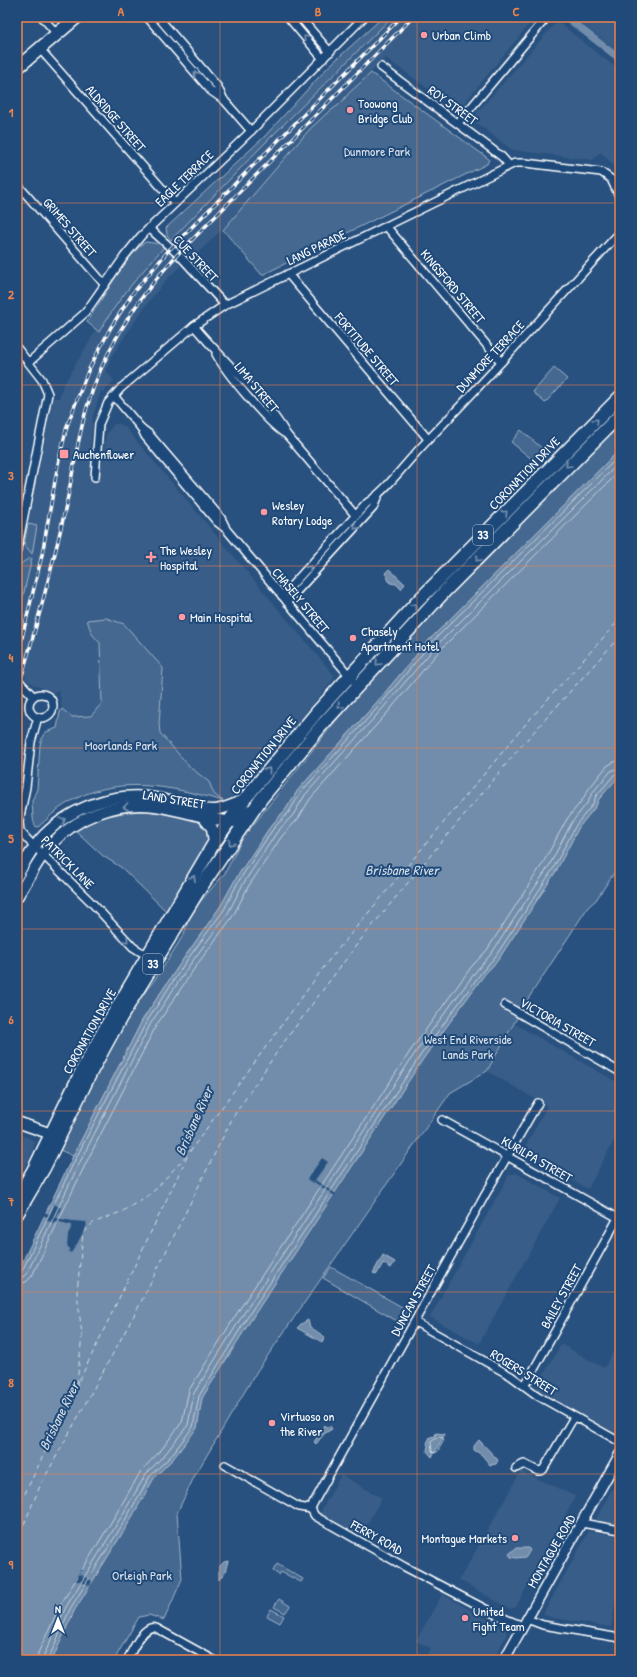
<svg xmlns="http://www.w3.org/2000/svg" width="637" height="1677" viewBox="0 0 637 1677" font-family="'Patrick Hand',sans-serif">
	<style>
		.built { fill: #375d88 }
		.green { fill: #446890; stroke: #a2b4c8 }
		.water { fill: #718dab; stroke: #aabbcd }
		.pier { fill: #28517f }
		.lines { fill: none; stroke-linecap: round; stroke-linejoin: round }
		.shore { stroke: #c6d1dd; stroke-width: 1 }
		.canal { stroke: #718dab; stroke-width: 7 }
		.ferry { stroke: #d4dde6; stroke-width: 1; stroke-dasharray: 5 4; stroke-linecap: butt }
		.minor-casing { stroke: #fff; stroke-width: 10 }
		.tertiary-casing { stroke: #fff; stroke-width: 12 }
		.secondary-casing { stroke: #fff; stroke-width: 13 }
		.primary-casing { stroke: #fff; stroke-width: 15 }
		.trunk-casing { stroke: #fff; stroke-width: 15 }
		.minor { stroke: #1f4a7a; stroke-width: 7 }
		.tertiary { stroke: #1f4a7a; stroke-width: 9 }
		.secondary { stroke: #1f4a7a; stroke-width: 10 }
		.primary { stroke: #1f4a7a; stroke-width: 12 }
		.trunk { stroke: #1f4a7a; stroke-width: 12 }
		.rail-casing { stroke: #fff; stroke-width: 3.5 }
		.rail { stroke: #1f4a7a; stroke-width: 2; stroke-dasharray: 6; stroke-linecap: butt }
		.oneway { stroke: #7992af }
		.grid { fill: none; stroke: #ee8249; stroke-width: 1; stroke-opacity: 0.55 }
		.poi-dot { fill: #ff9aa2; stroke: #1f4a7a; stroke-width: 1.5 }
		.labels { text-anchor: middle; stroke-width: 4; stroke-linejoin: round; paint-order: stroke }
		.shield { fill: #1f4a7a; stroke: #bcc9d7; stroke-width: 1 }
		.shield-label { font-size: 12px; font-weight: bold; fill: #fff }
		.poi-label { font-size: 13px; fill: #fff; stroke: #1f4a7a; text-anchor: start }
		.street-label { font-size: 13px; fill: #fff; stroke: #1f4a7a }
		.park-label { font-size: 13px; fill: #dae1e9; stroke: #1f4a7a }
		.water-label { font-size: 14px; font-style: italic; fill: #d4dde6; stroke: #1f4a7a }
		.neatline { fill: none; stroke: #ee8249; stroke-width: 1.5 }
		.grid-label { font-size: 13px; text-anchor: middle; font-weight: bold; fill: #ee8249 }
	</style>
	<rect width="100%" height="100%" fill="#28517f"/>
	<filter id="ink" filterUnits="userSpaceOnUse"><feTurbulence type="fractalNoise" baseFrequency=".025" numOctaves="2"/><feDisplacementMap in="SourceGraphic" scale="8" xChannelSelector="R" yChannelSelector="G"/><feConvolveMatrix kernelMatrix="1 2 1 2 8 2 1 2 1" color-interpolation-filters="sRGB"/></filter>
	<g filter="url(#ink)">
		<g class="built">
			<path d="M383,17H535L462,106L458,108L450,105L386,58L349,93L340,104L326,114L309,130L232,220L191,260L167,235L166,228L264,137L328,67Z"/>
			<path d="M574,17H620V54Z"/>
			<path d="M557,21L620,71V171L600,152L593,160L512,150L474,121L475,115Z"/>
			<path d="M165,246L177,258L180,267L168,278L146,305L111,357L106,371L114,380L104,392L101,391L93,416L90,454L91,452L102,465L106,435L114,424H120L125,427L334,675L333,680L246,785L234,795L223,801L214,794L209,782L190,767L160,733L159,724L163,668L124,624L106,618L92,634L100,643L102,703L92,716L71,717L62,709L59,690L55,692L34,685L24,678L27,677L23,675L17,668V580L53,398H59L63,384H64L96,330L92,327Z"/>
			<path d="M515,1024L620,1084V1129L588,1189L522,1153L547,1106L487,1071Z"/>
			<path d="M17,1134L29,1138L35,1142L30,1158L17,1179Z"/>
			<path d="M516,1173L560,1198L479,1344L430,1317L509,1175Z"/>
			<path d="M620,1340V1433L618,1437L535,1390L561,1344L604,1368Z"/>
			<path d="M521,1471L576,1496L516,1607L510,1609L459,1580Z"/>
			<path d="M620,1474V1525L605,1523L596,1519Z"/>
			<path d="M341,1475L382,1498L361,1535L321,1514L322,1509Z"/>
			<path d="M589,1531L620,1536V1578L611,1627L553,1618L543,1614Z"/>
			<path d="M442,1594L506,1630V1636L493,1660H424L431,1648L416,1641Z"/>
		</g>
		<g class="green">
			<path d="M383,17H392L261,147L171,240L167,235L166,228L264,137L328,67Z"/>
			<path d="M371,73L489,159L487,164L262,275L223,230L309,130L326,114L340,104L349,93Z"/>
			<path d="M146,242L162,244L165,246C141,273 117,300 99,332L87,322C97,307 132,247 146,242Z"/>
			<path d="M554,368L567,379L545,403L533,392Z"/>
			<path d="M620,423V449L429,640L377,702L298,790L286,809L270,827L235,880L220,907L184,958L143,1019L73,1156L58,1149L126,1017L159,974L184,934L188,921L199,903L225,873L242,839L338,718L403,644L441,604L481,565Z"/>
			<path d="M521,430L544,450L534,461L511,442Z"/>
			<path d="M28,524L37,526L32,554L24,544Z"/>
			<path d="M32,558L17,622C17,610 14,573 21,564C24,561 28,559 32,558Z"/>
			<path d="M106,618L124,624L163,668L159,724L160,733L190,767L209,782L214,794L223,801C171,786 114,774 66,804C55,810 47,820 38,827L35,826L33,818L32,801L37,789L40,745L43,735L46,732L57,728L60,712L62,709L72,717L91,716L102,703L100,643L92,634L87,620Z"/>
			<path d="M620,775V864L596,900L588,907L526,1002L487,1071L450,1093L257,1371L194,1477L177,1513L182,1579L164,1620L149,1615L139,1617L114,1660H52L74,1611L128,1524L154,1478L197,1428L202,1398L254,1315L423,1059L484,975L498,960L556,871L579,827L596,806L599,799Z"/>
			<path d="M148,811L199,820L206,824L211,838L168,913L122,868L103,856L75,830C99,817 121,811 148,811Z"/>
			<path d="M331,1267L409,1311L402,1324L323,1278Z"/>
			<path d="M277,1564L303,1579L301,1582L281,1572L279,1575L273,1571Z"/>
			<path d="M279,1599L290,1606L285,1613L274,1607Z"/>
			<path d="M271,1609L284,1616L280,1623L267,1616Z"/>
		</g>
		<g class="water">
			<path d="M620,449V775L599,799L596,806L579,827L556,871L498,960L484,975L423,1059L254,1315L202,1398L197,1428L173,1459L154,1478L128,1524L74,1611L52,1660H17V1273L73,1156L143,1019L184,958L220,907L235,880L270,827L286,809L298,790L377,702L429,640Z"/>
			<path d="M389,569L405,584L401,589L396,584L390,583L385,573Z"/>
			<path d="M383,1255L395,1262L391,1268L383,1263L377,1274L375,1273V1274L373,1273Z"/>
			<path d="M308,1320L310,1327L325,1337L322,1342L297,1328L301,1324Z"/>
			<path d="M325,1425L327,1427L330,1426L332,1429L324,1434L316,1444L314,1442Z"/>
			<path d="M436,1433L445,1434L432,1457L427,1451L428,1446L427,1443L430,1437L435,1436Z"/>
			<path d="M479,1440L498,1460L496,1464L490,1465L482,1455L474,1450V1446Z"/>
			<path d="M516,1548H528L530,1550L526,1557L516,1558L511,1557L509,1554Z"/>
			<path d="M228,1561L225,1572L219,1580V1567L224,1562Z"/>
		</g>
		<g class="pier">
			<path d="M322,1158L328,1162L315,1180L336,1194L335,1196L314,1182L312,1183L307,1179Z"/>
			<path d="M54,1204L61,1208L56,1218L73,1221L87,1222L86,1224L87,1225L77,1244L71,1253L69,1252L70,1249L67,1246L68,1235L72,1225L55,1221L53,1223L46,1220L48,1217L42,1215L44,1212L49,1214Z"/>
			<path d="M81,1569L83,1571L81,1574L83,1576L92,1581L90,1586L80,1581H74Z"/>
		</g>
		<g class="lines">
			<g class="shore">
				<path d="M17,1273L22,1271L76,1158L147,1021L187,960L224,910L238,882L273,829L289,812L301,792L380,705L432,642L620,455"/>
				<path d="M17,1278L23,1277L27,1273L81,1160L151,1023L191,963L228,913L243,884L277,832L293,815L305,795L383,708L436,646L620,462"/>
				<path d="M17,1284L26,1282L32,1276L86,1163L156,1026L196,966L233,916L248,887L282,836L298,819L310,799L388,712L440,650L620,471"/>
				<path d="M439,1437L443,1438L444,1440L437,1452L434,1453L432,1451L431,1442Z"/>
				<path d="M37,1660L38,1653L61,1604L115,1516L141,1471L162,1449L182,1422L189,1390L241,1307L411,1050L472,966L487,950L543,863L567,819L583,799L588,790L607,766L614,762L620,761"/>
				<path d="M43,1660L44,1655L66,1607L120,1519L146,1474L166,1453L188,1425L194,1393L246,1310L415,1053L477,970L491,954L549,866L572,822L588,802L592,793L611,771L620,767"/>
				<path d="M48,1660L70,1609L124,1522L150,1476L170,1457L193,1427L199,1396L250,1313L420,1056L481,973L495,957L553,869L576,825L593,804L596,796L615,774L620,772"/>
			</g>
			<path class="canal" d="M566,17L620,59"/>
			<g class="ferry">
				<path d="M77,1384L82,1335L77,1292L83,1233L93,1223L123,1211L152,1193L188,1154L329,960L530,719L620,619"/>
				<path d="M17,1510L188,1155"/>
				<path d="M17,1541L40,1486L138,1308L233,1117L281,1046L358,943L522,745L620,636"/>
			</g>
			<defs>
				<g id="minor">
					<path d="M42,17L57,34"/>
					<path d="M147,17L211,91L224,100"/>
					<path d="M158,17L217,86L224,100L251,131"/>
					<path d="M288,17L323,59"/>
					<path d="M300,17L330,52"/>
					<path d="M40,49L175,203"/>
					<path d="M381,67L489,147L502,157L509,165"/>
					<path d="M458,123L547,17"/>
					<path d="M17,184L105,285"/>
					<path d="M386,226L501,362"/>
					<path d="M149,228L181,257L225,305"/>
					<path d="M288,274L428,439"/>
					<path d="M194,326C223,361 264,396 287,435L356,516"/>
					<path d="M17,348L42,380L48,394L17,551"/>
					<path d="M216,354C226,373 267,422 284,433"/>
					<path d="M29,362L85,313L124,257L141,236L251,131L364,17"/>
					<path d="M114,396L141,428L149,434L221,518L225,526"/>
					<path d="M141,428L145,436L164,459L217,522L226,529L358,686"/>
					<path d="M95,477L99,424L108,403L121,388L194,326L225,305L515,163H525L601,172L611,179L620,198"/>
					<path d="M282,596L367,503C389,488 407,461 426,442C492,374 556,302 620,232"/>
					<path d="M287,602L373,508L378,496"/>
					<path d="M17,679L33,696"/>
					<circle cx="41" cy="706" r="12"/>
					<path d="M38,717L31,742L26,787L19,822L20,831L28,840L93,904L133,947L141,952L149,954"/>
					<path d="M505,1005L620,1072"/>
					<path d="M442,1120L620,1219"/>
					<path d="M415,1322L511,1376L538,1396L620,1442"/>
					<path d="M524,1385L528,1380L618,1218"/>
					<path d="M225,1465L299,1507L311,1509L315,1516L405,1567L499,1616L523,1626"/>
					<path d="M516,1468L524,1464L538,1471L543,1470L574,1417"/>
					<path d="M311,1509L313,1504L485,1195L538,1103"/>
					<path d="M582,1523L620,1530"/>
					<path d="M527,1619L543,1625L620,1638"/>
					<path d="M127,1660C133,1650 143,1624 156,1628L214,1660"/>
				</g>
				<path id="tertiary" d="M504,1660L620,1454"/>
				<g id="secondary">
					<path d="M202,816L212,828L214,843"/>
					<path d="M17,876C25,862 32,847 44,835C72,807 115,791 155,798C174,801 195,811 215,810C225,809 234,804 244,800"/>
					<path d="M17,897C28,880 37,861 50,846C75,817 117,801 155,806C181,810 206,819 233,822L238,820L250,810"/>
					<path d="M17,1122L57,1136"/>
				</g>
				<path id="primary" d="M17,68L77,17"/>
				<g id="trunk">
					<path d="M17,1198L34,1169L84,1066L108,1023L214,843L244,800L317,712L418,601L620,397"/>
					<path d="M17,1214L44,1168L92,1070L121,1017L197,893L261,799L322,725L446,590L620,415"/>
				</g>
			</defs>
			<use href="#minor" class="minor-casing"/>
			<use href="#tertiary" class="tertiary-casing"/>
			<use href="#secondary" class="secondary-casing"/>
			<use href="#primary" class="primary-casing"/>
			<use href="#trunk" class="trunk-casing"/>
			<use href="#minor" class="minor"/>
			<use href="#tertiary" class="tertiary"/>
			<use href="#secondary" class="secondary"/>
			<use href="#primary" class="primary"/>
			<use href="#trunk" class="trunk"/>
			<defs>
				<g id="rail">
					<path d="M17,658L42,555L58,464L67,426L88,371L111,327L133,293L169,250L401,17"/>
					<path d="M17,692C34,635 50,577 63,519C72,482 76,444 87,407C104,350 136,300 175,257L413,17"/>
				</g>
			</defs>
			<use href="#rail" class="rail-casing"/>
			<use href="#rail" class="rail"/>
		</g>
		<defs><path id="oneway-chevron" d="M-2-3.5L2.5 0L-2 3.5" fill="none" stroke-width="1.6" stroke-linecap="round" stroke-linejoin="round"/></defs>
		<g class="oneway">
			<use href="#oneway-chevron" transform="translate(306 38) rotate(-130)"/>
			<use href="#oneway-chevron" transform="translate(196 74) rotate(-131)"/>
			<use href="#oneway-chevron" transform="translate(596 421) rotate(-45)"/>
			<use href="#oneway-chevron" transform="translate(568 465) rotate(134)"/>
			<use href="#oneway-chevron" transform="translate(505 513) rotate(-46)"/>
			<use href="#oneway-chevron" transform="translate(356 527) rotate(131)"/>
			<use href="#oneway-chevron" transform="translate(478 559) rotate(134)"/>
			<use href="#oneway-chevron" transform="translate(309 568) rotate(-48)"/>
			<use href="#oneway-chevron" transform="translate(414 606) rotate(-48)"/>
			<use href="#oneway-chevron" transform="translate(378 663) rotate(133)"/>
			<use href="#oneway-chevron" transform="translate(340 706) rotate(133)"/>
			<use href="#oneway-chevron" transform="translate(268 770) rotate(-51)"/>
			<use href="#oneway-chevron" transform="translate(126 807) rotate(173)"/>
			<use href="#oneway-chevron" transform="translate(63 820) rotate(-35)"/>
			<use href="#oneway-chevron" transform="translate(231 843) rotate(125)"/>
			<use href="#oneway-chevron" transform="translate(193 878) rotate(-59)"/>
			<use href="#oneway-chevron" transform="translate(126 940) rotate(46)"/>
		</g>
	</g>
	<path class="grid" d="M220,17V1660M417,17V1660M17,203H620M17,385H620M17,566H620M17,748H620M17,929H620M17,1111H620M17,1292H620M17,1474H620"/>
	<g class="poi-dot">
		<circle cx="424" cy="35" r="4"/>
		<circle cx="350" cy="110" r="4"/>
		<rect x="59" y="449" width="10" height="10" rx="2"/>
		<circle cx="264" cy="512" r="4"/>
		<path d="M149 551h4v4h4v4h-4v4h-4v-4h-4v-4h4z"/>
		<circle cx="182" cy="617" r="4"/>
		<circle cx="353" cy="638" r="4"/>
		<circle cx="272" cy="1423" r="4"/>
		<circle cx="515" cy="1538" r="4"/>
		<circle cx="465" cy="1618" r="4"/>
	</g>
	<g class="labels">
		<g class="shield">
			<rect x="473" y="525" width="20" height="20" rx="3"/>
			<rect x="143" y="954" width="20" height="20" rx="3"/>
		</g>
		<g class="shield-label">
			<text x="483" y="539">33</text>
			<text x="153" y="968">33</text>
		</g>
		<g class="poi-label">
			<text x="432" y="40">Urban Climb</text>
			<text x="358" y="108">Toowong<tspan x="358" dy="15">Bridge Club</tspan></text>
			<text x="73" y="459">Auchenflower</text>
			<text x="272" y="510">Wesley<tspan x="272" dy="15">Rotary Lodge</tspan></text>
			<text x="160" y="555">The Wesley<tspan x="160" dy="15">Hospital</tspan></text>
			<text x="190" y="622">Main Hospital</text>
			<text x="361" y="636">Chasely<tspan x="361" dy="15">Apartment Hotel</tspan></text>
			<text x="280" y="1421">Virtuoso on<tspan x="280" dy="15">the River</tspan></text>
			<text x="507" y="1543" text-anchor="end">Montague Markets</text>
			<text x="473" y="1616">United<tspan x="473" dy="15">Fight Team</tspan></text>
		</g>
		<g class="street-label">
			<text transform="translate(453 105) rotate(36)" y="5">ROY STREET</text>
			<text transform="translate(116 118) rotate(49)" y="5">ALDRIDGE STREET</text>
			<text transform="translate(184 178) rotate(-44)" y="5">EAGLE TERRACE</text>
			<text transform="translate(70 227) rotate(49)" y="5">GRIMES STREET</text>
			<text transform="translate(316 247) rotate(-26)" y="5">LANG PARADE</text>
			<text transform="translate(196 258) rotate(47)" y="5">CUE STREET</text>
			<text transform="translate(453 286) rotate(50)" y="5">KINGSFORD STREET</text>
			<text transform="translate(367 349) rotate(50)" y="5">FORTITUDE STREET</text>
			<text transform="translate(490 356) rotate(-47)" y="5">DUNMORE TERRACE</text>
			<text transform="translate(257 387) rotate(50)" y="5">LIMA STREET</text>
			<text transform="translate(524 473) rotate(-46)" y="5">CORONATION DRIVE</text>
			<text transform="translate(301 600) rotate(50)" y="5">CHASELY STREET</text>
			<text transform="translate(263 755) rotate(-51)" y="5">CORONATION DRIVE</text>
			<text transform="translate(174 799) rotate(9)" y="5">LAND STREET</text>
			<text transform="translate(68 862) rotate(45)" y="5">PATRICK LANE</text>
			<text transform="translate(558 1022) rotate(30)" y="5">VICTORIA STREET</text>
			<text transform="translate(89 1031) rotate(-61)" y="5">CORONATION DRIVE</text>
			<text transform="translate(537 1159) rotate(30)" y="5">KURILPA STREET</text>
			<text transform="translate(561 1296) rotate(-61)" y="5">BAILEY STREET</text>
			<text transform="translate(413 1300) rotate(-61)" y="5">DUNCAN STREET</text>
			<text transform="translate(524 1372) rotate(32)" y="5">ROGERS STREET</text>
			<text transform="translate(377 1537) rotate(29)" y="5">FERRY ROAD</text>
			<text transform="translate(551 1551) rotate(-60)" y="5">MONTAGUE ROAD</text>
		</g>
		<g class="park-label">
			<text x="377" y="156">Dunmore Park</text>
			<text x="121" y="750">Moorlands Park</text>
			<text x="468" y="1044">West End Riverside<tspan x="468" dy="15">Lands Park</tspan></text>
			<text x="142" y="1580">Orleigh Park</text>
		</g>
		<g class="water-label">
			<text x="402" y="875">Brisbane River</text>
			<text transform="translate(194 1121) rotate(-66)" y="5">Brisbane River</text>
			<text transform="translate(59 1416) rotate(-64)" y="5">Brisbane River</text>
		</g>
	</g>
	<rect width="637" height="1677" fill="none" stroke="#1f4a7a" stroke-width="44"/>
	<g transform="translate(58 1619)" stroke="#1f4a7a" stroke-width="3" paint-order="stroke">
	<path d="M0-3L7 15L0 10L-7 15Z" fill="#ffffff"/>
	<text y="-6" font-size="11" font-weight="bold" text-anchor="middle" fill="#ffffff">N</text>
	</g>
	<rect x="22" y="22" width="593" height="1633" class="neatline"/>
	<g class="grid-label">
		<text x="121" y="16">A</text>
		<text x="318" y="16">B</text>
		<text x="516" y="16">C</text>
		<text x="11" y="117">1</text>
		<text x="11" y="299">2</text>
		<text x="11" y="480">3</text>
		<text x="11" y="662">4</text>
		<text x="11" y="843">5</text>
		<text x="11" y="1024">6</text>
		<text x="11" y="1206">7</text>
		<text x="11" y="1387">8</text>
		<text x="11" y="1569">9</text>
	</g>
</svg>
